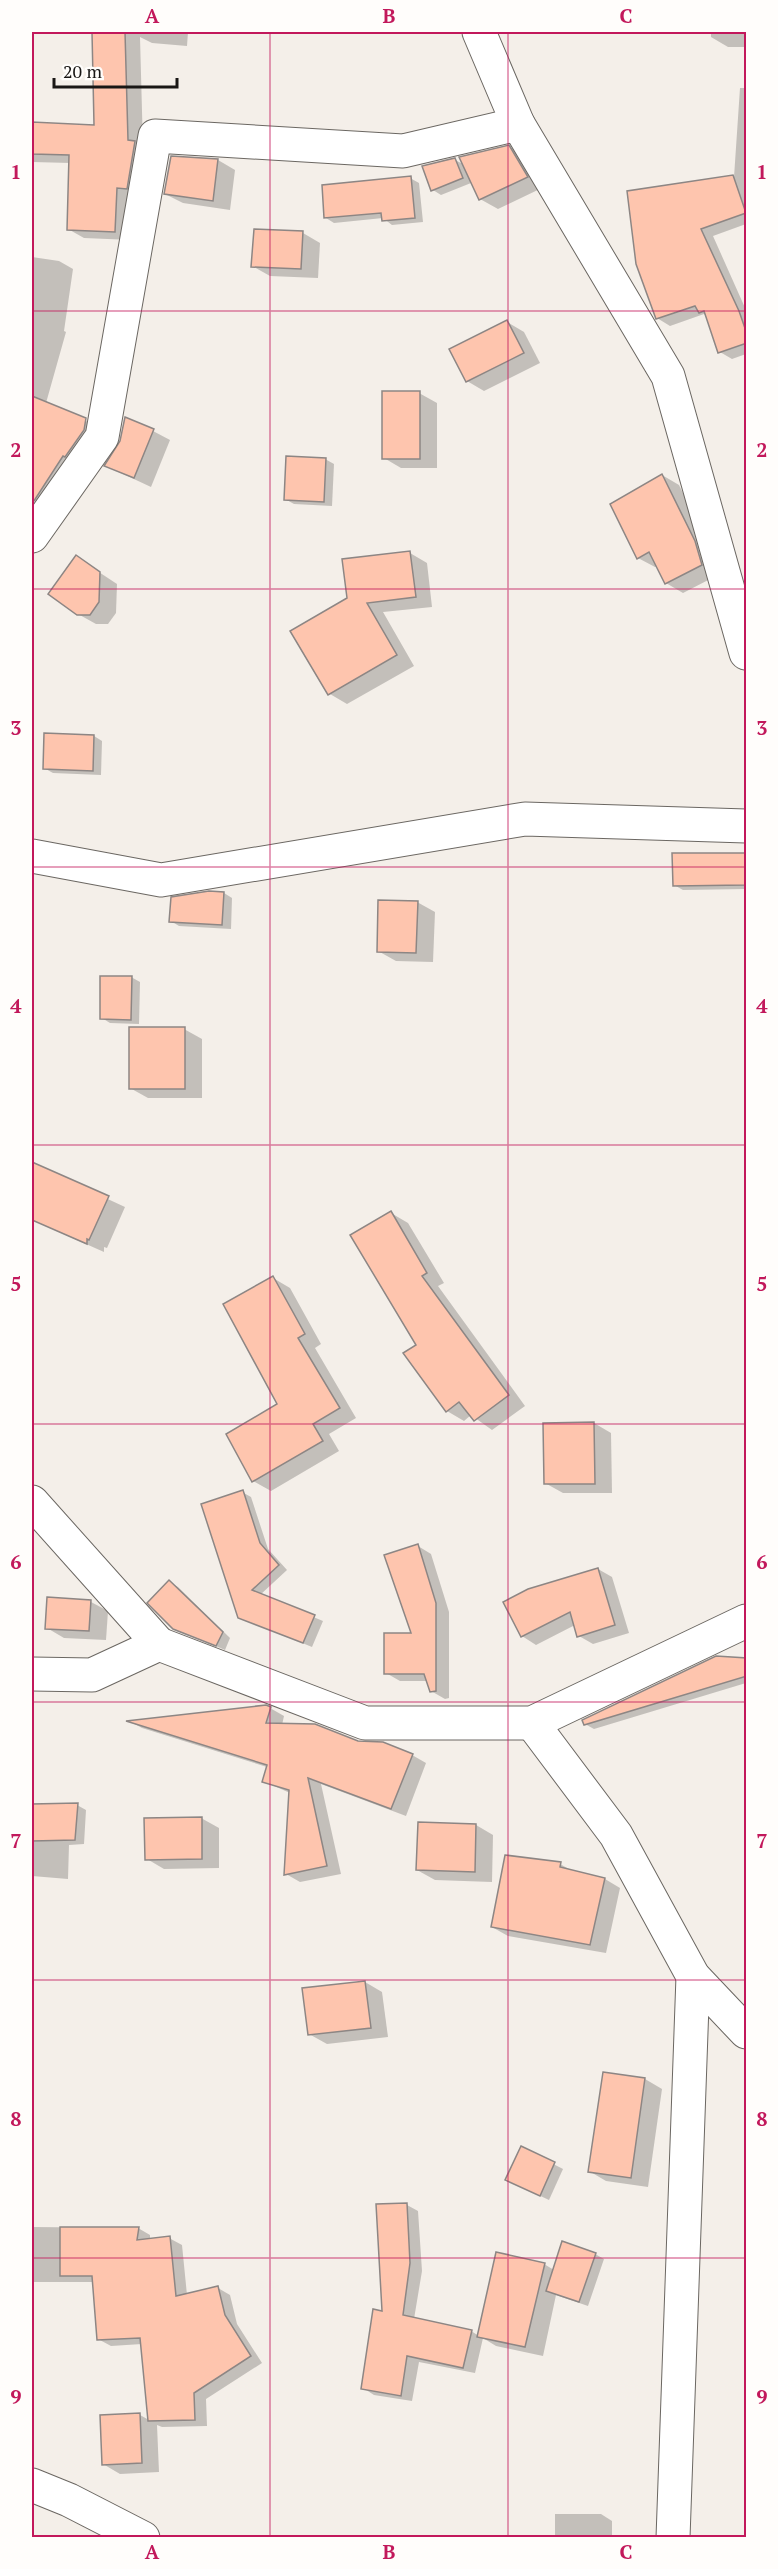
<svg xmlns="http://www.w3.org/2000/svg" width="778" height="2569" viewBox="0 0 778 2569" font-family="'PT Serif',serif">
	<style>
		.shadow { fill: #0003 }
		.building { fill: #fec5ae; stroke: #8d8684; stroke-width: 1.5 }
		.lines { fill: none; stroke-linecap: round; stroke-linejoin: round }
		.minor-casing { stroke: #6b6762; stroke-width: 35 }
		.minor { stroke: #fff; stroke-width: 33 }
		.grid { fill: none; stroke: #c2185b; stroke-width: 1.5; stroke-opacity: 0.55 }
		.neatline { fill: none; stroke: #c2185b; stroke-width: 2 }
		.grid-label { font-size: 20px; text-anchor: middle; font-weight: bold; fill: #c2185b }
	</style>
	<rect width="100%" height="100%" fill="#f4efe9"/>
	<g class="shadow">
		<path d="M94,32H188L187,46L152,43L140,37L143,148L131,240L84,238L68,229L71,163L32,162V123L96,126Z"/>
		<path d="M711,32H746V47H728L711,37Z"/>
		<path d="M740,88H746V224L713,236L746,310V354L732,359L720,352L708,317L704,314L670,326L657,318L629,192L734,177Z"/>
		<path d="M509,147L526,157L544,187L498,209L480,199L471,183L441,195L433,190L455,160L465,165Z"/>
		<path d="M218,160L235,170L230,210L183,203L165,194Z"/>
		<path d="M410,178L419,183L423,222L392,225L383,218L334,223L326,218Z"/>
		<path d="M303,233L320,243L318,278L270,276L252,266Z"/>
		<path d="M32,257L59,261L73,269L64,331L66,332L46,403L99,427L47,508L32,499Z"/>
		<path d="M507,322L524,332L540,363L484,391L467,381Z"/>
		<path d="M419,393L437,403V468H401L384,458Z"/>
		<path d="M153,431L170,440L151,487L106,466Z"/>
		<path d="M325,459L334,464L332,506L294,504L285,499Z"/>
		<path d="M662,475L679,485L712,552L718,575L683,593L666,583L657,566L655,567L638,558Z"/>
		<path d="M410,553L427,563L432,607L383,612L414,666L347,704L330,694L348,599Z"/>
		<path d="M76,557L117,584L116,613L108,624H96L78,614Z"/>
		<path d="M94,736L102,741L101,775L53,773L44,768Z"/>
		<path d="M745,855L746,856V889L683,890L674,885Z"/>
		<path d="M224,893L232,898L231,929L179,926L171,921Z"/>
		<path d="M417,902L435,912L433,962L396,961L378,951Z"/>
		<path d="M131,977L140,982L139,1024L110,1023L102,1018Z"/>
		<path d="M184,1029L202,1039V1098H148L130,1088Z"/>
		<path d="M32,1164L125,1207L107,1248L104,1247V1252L32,1220Z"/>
		<path d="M391,1213L408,1223L444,1283L438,1286L525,1406L492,1430L471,1415L464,1421L447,1411L418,1345Z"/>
		<path d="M273,1278L290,1288L321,1344L315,1348L356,1418L329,1434L339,1451L271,1491L253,1481L279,1405Z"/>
		<path d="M594,1423L611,1433L612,1493H563L545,1483Z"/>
		<path d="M242,1492L251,1497L268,1549L287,1570L260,1595L323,1621L312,1647L239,1617Z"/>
		<path d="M418,1546L431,1554L449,1612V1698L445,1699L431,1691L428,1681H400L386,1673L413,1635Z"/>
		<path d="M598,1569L612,1577L629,1633L593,1644L579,1636L575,1625L536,1645L522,1636Z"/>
		<path d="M169,1582L178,1587L230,1638L225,1650L174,1628Z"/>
		<path d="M91,1602L108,1611L106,1640L64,1638L47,1628Z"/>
		<path d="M746,1659V1683L594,1729L585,1724Z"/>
		<path d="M270,1708L284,1716L282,1725L412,1755L426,1763L406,1816L321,1784L341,1874L300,1882L286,1874L290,1793L263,1781L267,1767L142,1728L131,1722Z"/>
		<path d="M32,1805H77L86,1810L84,1844L69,1845L68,1879L32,1876Z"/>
		<path d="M201,1818L219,1828V1868L164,1869L147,1859Z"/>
		<path d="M419,1823L476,1825L493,1835L492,1882L435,1880L417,1870Z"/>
		<path d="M560,1864L576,1873L605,1879L620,1888L606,1953L508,1936L492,1927Z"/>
		<path d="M365,1982L382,1992L388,2037L327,2044L309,2034Z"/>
		<path d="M604,2073L645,2079L662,2089L648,2187L606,2181L589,2171Z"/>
		<path d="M522,2148L563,2169L549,2200L515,2184Z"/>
		<path d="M407,2205L418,2211L422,2271L414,2319L471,2331L479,2336L544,2264L554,2270L595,2254L604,2259L588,2306L556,2295L543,2356L496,2346L483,2338L475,2373L419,2362L412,2401L374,2395L363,2388L383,2313Z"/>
		<path d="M32,2227L138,2228L150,2235V2240L169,2238L182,2245L187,2295L218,2288L230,2295L237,2324L262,2363L206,2399L207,2426L162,2427L157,2425L159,2472L120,2474L103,2464L140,2415L149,2420L142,2344L111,2346L98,2339L94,2282H34L32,2297Z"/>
		<path d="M555,2514H601L612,2521V2538H555Z"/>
	</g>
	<g class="building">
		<path d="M92,32H125L128,140L135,141L127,189L117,188L115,232L67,230L69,155L32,154V122L94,125Z"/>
		<path d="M509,145L528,177L479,200L459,157Z"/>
		<path d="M171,156L218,159L213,201L164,194Z"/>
		<path d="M455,158L463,178L431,191L422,166Z"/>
		<path d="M733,175L746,213L701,229L739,311L747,334V343L718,353L704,311L699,313L695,306L656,319L636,264L627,191Z"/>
		<path d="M411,176L415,218L382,221L381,213L324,218L322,185Z"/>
		<path d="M254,229L303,231L301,269L251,267Z"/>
		<path d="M507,320L524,353L466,382L449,349Z"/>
		<rect x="382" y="391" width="38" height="68"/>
		<path d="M32,396L86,418L84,430L65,457L63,456L32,504Z"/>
		<path d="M125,417L154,429L134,478L104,466L120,441Z"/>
		<path d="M286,456L326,458L324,502L284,500Z"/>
		<path d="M662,474L695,541L702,565L665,584L649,552L637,559L610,504Z"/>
		<path d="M410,551L416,597L367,603L397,655L328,695L290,631L347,598L342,559Z"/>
		<path d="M76,555L100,572L99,602L90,615H77L48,594Z"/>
		<path d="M44,733L94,735L93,771L43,769Z"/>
		<path d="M672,853H745V885L673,886Z"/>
		<path d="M209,891L224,892L222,925L169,922L171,897Z"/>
		<path d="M378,900L418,901L416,953L377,952Z"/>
		<path d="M100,976H132L131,1020L100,1019Z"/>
		<rect x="129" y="1027" width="56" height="62"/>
		<path d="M32,1162L109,1196L89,1240L87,1239V1244L32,1220Z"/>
		<path d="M391,1211L427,1273L422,1276L509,1395L474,1421L459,1402L446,1412L403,1353L416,1345L350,1235Z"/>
		<path d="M273,1276L305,1334L298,1338L340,1408L313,1424L323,1441L252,1482L226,1434L277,1404L223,1304Z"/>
		<path d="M594,1422L595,1484H544L543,1423Z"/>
		<path d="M243,1490L260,1543L279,1565L252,1590L315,1615L303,1643L238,1618L201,1504Z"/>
		<path d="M418,1544L436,1603V1691L430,1692L424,1674H384V1633H411L384,1555Z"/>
		<path d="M598,1568L615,1625L577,1637L570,1612L521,1637L503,1602L528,1589Z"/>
		<path d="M169,1580L223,1632L216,1646L173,1629L147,1603Z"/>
		<path d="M47,1597L91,1600L89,1631L45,1629Z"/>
		<path d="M716,1656L747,1658V1676L584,1725L582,1720Z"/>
		<path d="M266,1705L271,1707L266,1723L315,1724L358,1741L383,1742L413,1754L391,1809L308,1778L327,1866L284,1875L289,1790L262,1782L267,1765L126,1721Z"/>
		<path d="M78,1803L75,1840L32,1841V1804Z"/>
		<path d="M202,1817V1859L145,1860L144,1818Z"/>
		<path d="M418,1822L476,1824L475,1872L416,1870Z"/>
		<path d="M505,1855L561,1862L560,1867L605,1878L590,1945L491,1927Z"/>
		<path d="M365,1981L371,2028L308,2035L302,1988Z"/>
		<path d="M603,2072L645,2078L631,2178L588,2172Z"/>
		<path d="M521,2146L555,2162L540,2196L505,2180Z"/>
		<path d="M407,2203L410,2263L403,2315L472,2330L463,2368L407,2356L401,2396L361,2389L373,2309L382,2311L376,2204Z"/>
		<path d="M60,2227H139L137,2240L170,2236L176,2296L218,2286L225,2315L251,2356L194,2393L195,2420L148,2421L140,2338L97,2340L92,2276H60Z"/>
		<path d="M562,2241L596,2253L579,2302L546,2291Z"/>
		<path d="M496,2252L545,2263L525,2347L477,2337Z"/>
		<path d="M140,2413L142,2463L102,2465L100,2415Z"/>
	</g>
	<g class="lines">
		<defs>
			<g id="minor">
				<path d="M479,32L518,124L668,376L746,653"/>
				<path d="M32,536L102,437L155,136L403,151L518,124"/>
				<path d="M32,856L161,880L525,819L746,826"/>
				<path d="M32,1502L159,1644"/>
				<path d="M32,1674L92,1675L159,1644L365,1723H532L746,1621"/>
				<path d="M532,1723L616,1835L693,1976L746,2032"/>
				<path d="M32,2485L69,2500L143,2538"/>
				<path d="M673,2538L693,1976"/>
			</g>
		</defs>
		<use href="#minor" class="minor-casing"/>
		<use href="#minor" class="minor"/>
	</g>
	<path class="grid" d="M270,32V2538M508,32V2538M32,311H746M32,589H746M32,867H746M32,1145H746M32,1424H746M32,1702H746M32,1980H746M32,2258H746"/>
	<rect width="778" height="2569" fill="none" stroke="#fffdfb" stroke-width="66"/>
	<path d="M54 78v9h123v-9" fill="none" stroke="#191715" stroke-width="3"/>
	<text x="63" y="78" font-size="18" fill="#191715" stroke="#fffdfb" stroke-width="4.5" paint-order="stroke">20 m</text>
	<rect x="33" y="33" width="712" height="2503" class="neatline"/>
	<g class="grid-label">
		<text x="152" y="23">A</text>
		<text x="389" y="23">B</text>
		<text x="626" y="23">C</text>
		<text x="16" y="179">1</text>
		<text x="762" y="179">1</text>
		<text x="16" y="457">2</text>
		<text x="762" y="457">2</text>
		<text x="16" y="735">3</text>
		<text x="762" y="735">3</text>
		<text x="16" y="1013">4</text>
		<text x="762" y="1013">4</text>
		<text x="16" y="1291">5</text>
		<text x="762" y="1291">5</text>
		<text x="16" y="1569">6</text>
		<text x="762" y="1569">6</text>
		<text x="16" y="1848">7</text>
		<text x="762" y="1848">7</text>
		<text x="16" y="2126">8</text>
		<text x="762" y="2126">8</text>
		<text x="16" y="2404">9</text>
		<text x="762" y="2404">9</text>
		<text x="152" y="2559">A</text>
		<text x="389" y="2559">B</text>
		<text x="626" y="2559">C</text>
	</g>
</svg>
